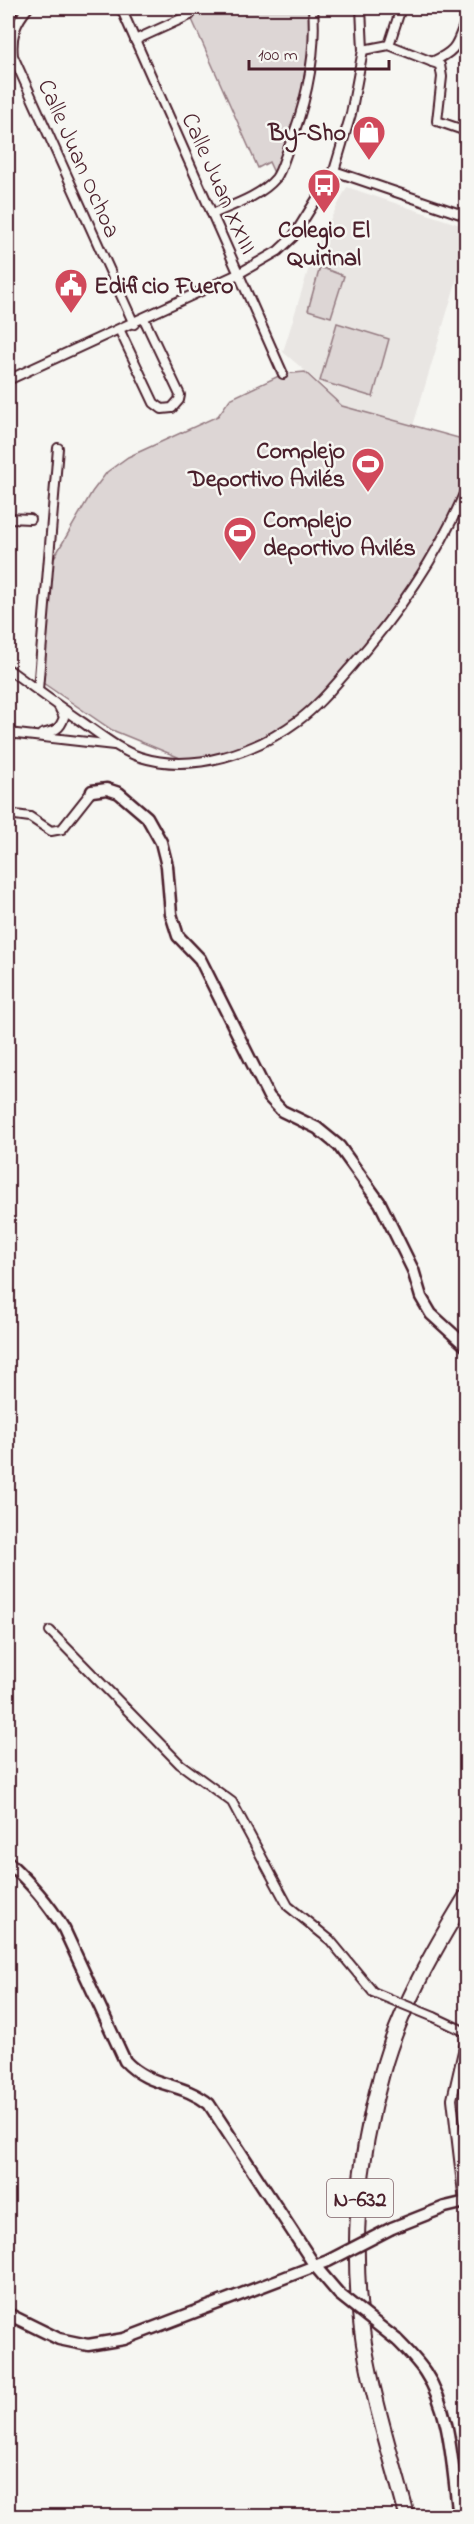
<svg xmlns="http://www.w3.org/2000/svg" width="474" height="2524" viewBox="0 0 474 2524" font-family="'Indie Flower',sans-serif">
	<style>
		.built { fill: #e9e6e3 }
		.green { fill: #ddd6d5; stroke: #947a80; stroke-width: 1.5 }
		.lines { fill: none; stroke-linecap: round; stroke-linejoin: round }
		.street-casing { stroke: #4a1f2b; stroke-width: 12 }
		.secondary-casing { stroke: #4a1f2b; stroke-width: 15 }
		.highway-casing { stroke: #4a1f2b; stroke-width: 18 }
		.street { stroke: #f6f6f2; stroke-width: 8 }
		.secondary { stroke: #f6f6f2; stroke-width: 10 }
		.highway { stroke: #f6f6f2; stroke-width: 14 }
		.street-bridge-casing { stroke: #4a1f2b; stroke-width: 12; stroke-linecap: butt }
		.secondary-bridge-casing { stroke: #4a1f2b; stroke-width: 15; stroke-linecap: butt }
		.street-bridge { stroke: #f6f6f2; stroke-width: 8 }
		.secondary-bridge { stroke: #f6f6f2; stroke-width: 10 }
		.labels { text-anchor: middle; stroke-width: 5; stroke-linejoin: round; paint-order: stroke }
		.shield { fill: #f6f6f2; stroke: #7e6067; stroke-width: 1.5 }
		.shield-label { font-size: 22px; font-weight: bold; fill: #4a1f2b }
		.poi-label { font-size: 24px; font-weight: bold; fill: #4a1f2b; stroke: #f6f6f2; text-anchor: end }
		.street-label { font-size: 24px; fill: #4a1f2b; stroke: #f6f6f2 }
	</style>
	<rect width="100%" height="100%" fill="#f6f6f2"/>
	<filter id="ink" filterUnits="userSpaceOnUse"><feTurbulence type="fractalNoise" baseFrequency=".0167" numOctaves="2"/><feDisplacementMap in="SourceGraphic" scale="12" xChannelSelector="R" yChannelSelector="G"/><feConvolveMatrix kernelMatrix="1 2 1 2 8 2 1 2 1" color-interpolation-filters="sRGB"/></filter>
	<g filter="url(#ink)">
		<path class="built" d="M347,187L466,227V249L413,426L342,406L323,386L283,352L314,251Z"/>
		<g class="green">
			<path d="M206,8H313L307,93L276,177L269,162L258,168L190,15Z"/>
			<path d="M320,267L344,276L331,317L308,310Z"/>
			<path d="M337,323L389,339L373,397L320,381Z"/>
			<path d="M305,372L342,406L466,440V489L433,556L372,643L299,720L245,751L190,762L112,730L43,683L51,586L48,568L92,492L107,472L128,457L218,416L230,399L283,374Z"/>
		</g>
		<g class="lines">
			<defs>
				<g id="street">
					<path d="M8,8H20"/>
					<path d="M28,8C15,23 11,36 13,56L134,324"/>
					<path d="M121,8L283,374"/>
					<path d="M135,40L190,15"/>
					<path d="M389,45L440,65L442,77L437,121L466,131"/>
					<path d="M363,50L389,45L401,8"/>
					<path d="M432,62C458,50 456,45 466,20"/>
					<path d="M334,171L466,216"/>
					<path d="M212,214C233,205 261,196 276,178C281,171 284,160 287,152C306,105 317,58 313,8"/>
					<path d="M120,331L154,403L162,409L172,408L179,400L180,395L144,319"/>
					<path d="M8,380L238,274L278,251L293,237L334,171L351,114L363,50L361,8"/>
					<path d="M8,518L30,519"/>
					<path d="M8,669C33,687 57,705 82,722C101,735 119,750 140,757C194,774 256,752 299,720C319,705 334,686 350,668C397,615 439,555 466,489"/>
					<path d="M38,690L58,448"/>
					<path d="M8,733L114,745"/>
					<path d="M42,734C54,731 60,730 64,717L59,707"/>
					<path d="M8,814L30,817L51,831L62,829L92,791"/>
					<path d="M50,1631L180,1764L232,1802L288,1906L330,1940L373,1992"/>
					<path d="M434,2017L466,2032"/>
					<path d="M464,2202L452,2099L466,2038"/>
				</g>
				<g id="secondary">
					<path d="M92,791L107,789L119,793L147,817L161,842L167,866L171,914L178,936L200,959L269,1097L282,1111L317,1128L339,1146L380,1203L413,1270L421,1297L431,1314L466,1346"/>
					<path d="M8,1862C30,1883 48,1902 64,1929L125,2061C150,2088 181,2081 209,2104L315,2266L339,2294"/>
					<path d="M392,2228L445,2207L466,2202"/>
					<path d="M8,2314L59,2339L88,2345L124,2339L328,2261"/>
					<path d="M397,2340C407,2350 417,2360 425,2372C452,2412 452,2470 459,2516"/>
				</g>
				<path id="highway" d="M407,2516C392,2459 374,2402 364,2344C350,2254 357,2160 382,2073C399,2010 433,1951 466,1897"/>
			</defs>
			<use href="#street" class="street-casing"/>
			<use href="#secondary" class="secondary-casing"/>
			<use href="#highway" class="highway-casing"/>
			<use href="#street" class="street"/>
			<use href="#secondary" class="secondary"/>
			<use href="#highway" class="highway"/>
			<defs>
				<path id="street-bridge" d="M373,1992L434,2017"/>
				<g id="secondary-bridge">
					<path d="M328,2261L392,2228"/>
					<path d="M339,2294L397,2340"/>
				</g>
			</defs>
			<use href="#street-bridge" class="street-bridge-casing"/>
			<use href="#secondary-bridge" class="secondary-bridge-casing"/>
			<use href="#street-bridge" class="street-bridge"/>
			<use href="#secondary-bridge" class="secondary-bridge"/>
		</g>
	</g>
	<defs>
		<symbol id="shop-pin" viewBox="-11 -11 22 30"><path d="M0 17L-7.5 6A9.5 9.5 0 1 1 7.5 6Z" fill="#d1495b" stroke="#f6f6f2"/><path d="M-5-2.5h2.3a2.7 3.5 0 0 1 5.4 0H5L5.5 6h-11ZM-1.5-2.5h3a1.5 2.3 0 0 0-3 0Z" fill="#fff"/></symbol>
		<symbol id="bus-pin" viewBox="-11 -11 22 30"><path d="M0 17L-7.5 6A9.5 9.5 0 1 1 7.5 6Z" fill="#d1495b" stroke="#f6f6f2"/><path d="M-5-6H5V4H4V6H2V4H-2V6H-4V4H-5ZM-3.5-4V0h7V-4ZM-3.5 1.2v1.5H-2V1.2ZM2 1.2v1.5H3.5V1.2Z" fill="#fff"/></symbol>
		<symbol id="civic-pin" viewBox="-11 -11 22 30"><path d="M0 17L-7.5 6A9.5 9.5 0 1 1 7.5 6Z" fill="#d1495b" stroke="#f6f6f2"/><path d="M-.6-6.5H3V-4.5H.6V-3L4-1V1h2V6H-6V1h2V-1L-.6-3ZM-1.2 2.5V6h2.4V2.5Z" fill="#fff"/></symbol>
		<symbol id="stadium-pin" viewBox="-11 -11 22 30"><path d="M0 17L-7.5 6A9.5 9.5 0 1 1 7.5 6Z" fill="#d1495b" stroke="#f6f6f2"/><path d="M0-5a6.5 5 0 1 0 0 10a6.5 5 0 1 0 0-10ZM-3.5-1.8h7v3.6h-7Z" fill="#fff"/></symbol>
	</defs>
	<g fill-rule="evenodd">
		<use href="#shop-pin" x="350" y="113" width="38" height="52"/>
		<use href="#bus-pin" x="305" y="166" width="38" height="52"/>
		<use href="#civic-pin" x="52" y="266" width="38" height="52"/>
		<use href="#stadium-pin" x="349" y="445" width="38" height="52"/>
		<use href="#stadium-pin" x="221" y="514" width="38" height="52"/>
	</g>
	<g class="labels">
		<rect class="shield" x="327" y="2179" width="66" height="38" rx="4.5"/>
		<g class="shield-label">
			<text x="360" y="2206">N-632</text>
		</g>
		<g class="poi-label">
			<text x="346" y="140">By-Sho</text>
			<text x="324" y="237" text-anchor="middle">Colegio El<tspan x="324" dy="28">Quirinal</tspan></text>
			<text x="94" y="293" text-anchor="start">Edificio Fuero</text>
			<text x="345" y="458">Complejo<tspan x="345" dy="28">Deportivo Avilés</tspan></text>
			<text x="263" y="527" text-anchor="start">Complejo<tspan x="263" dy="28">deportivo Avilés</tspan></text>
		</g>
		<g class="street-label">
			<text transform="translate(80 158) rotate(66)" y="8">Calle Juan Ochoa</text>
			<text transform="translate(220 183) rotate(66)" y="8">Calle Juan XXIII</text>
		</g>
	</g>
	<rect width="474" height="2524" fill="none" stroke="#f6f6f2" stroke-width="30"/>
	<rect x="15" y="15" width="444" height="2494" fill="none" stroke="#4a1f2b" stroke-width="2" filter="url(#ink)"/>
	<path d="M249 60v9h140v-9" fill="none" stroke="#4a1f2b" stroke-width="3"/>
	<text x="258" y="60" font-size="18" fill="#4a1f2b" stroke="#f6f6f2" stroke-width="4.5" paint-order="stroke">100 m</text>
</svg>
